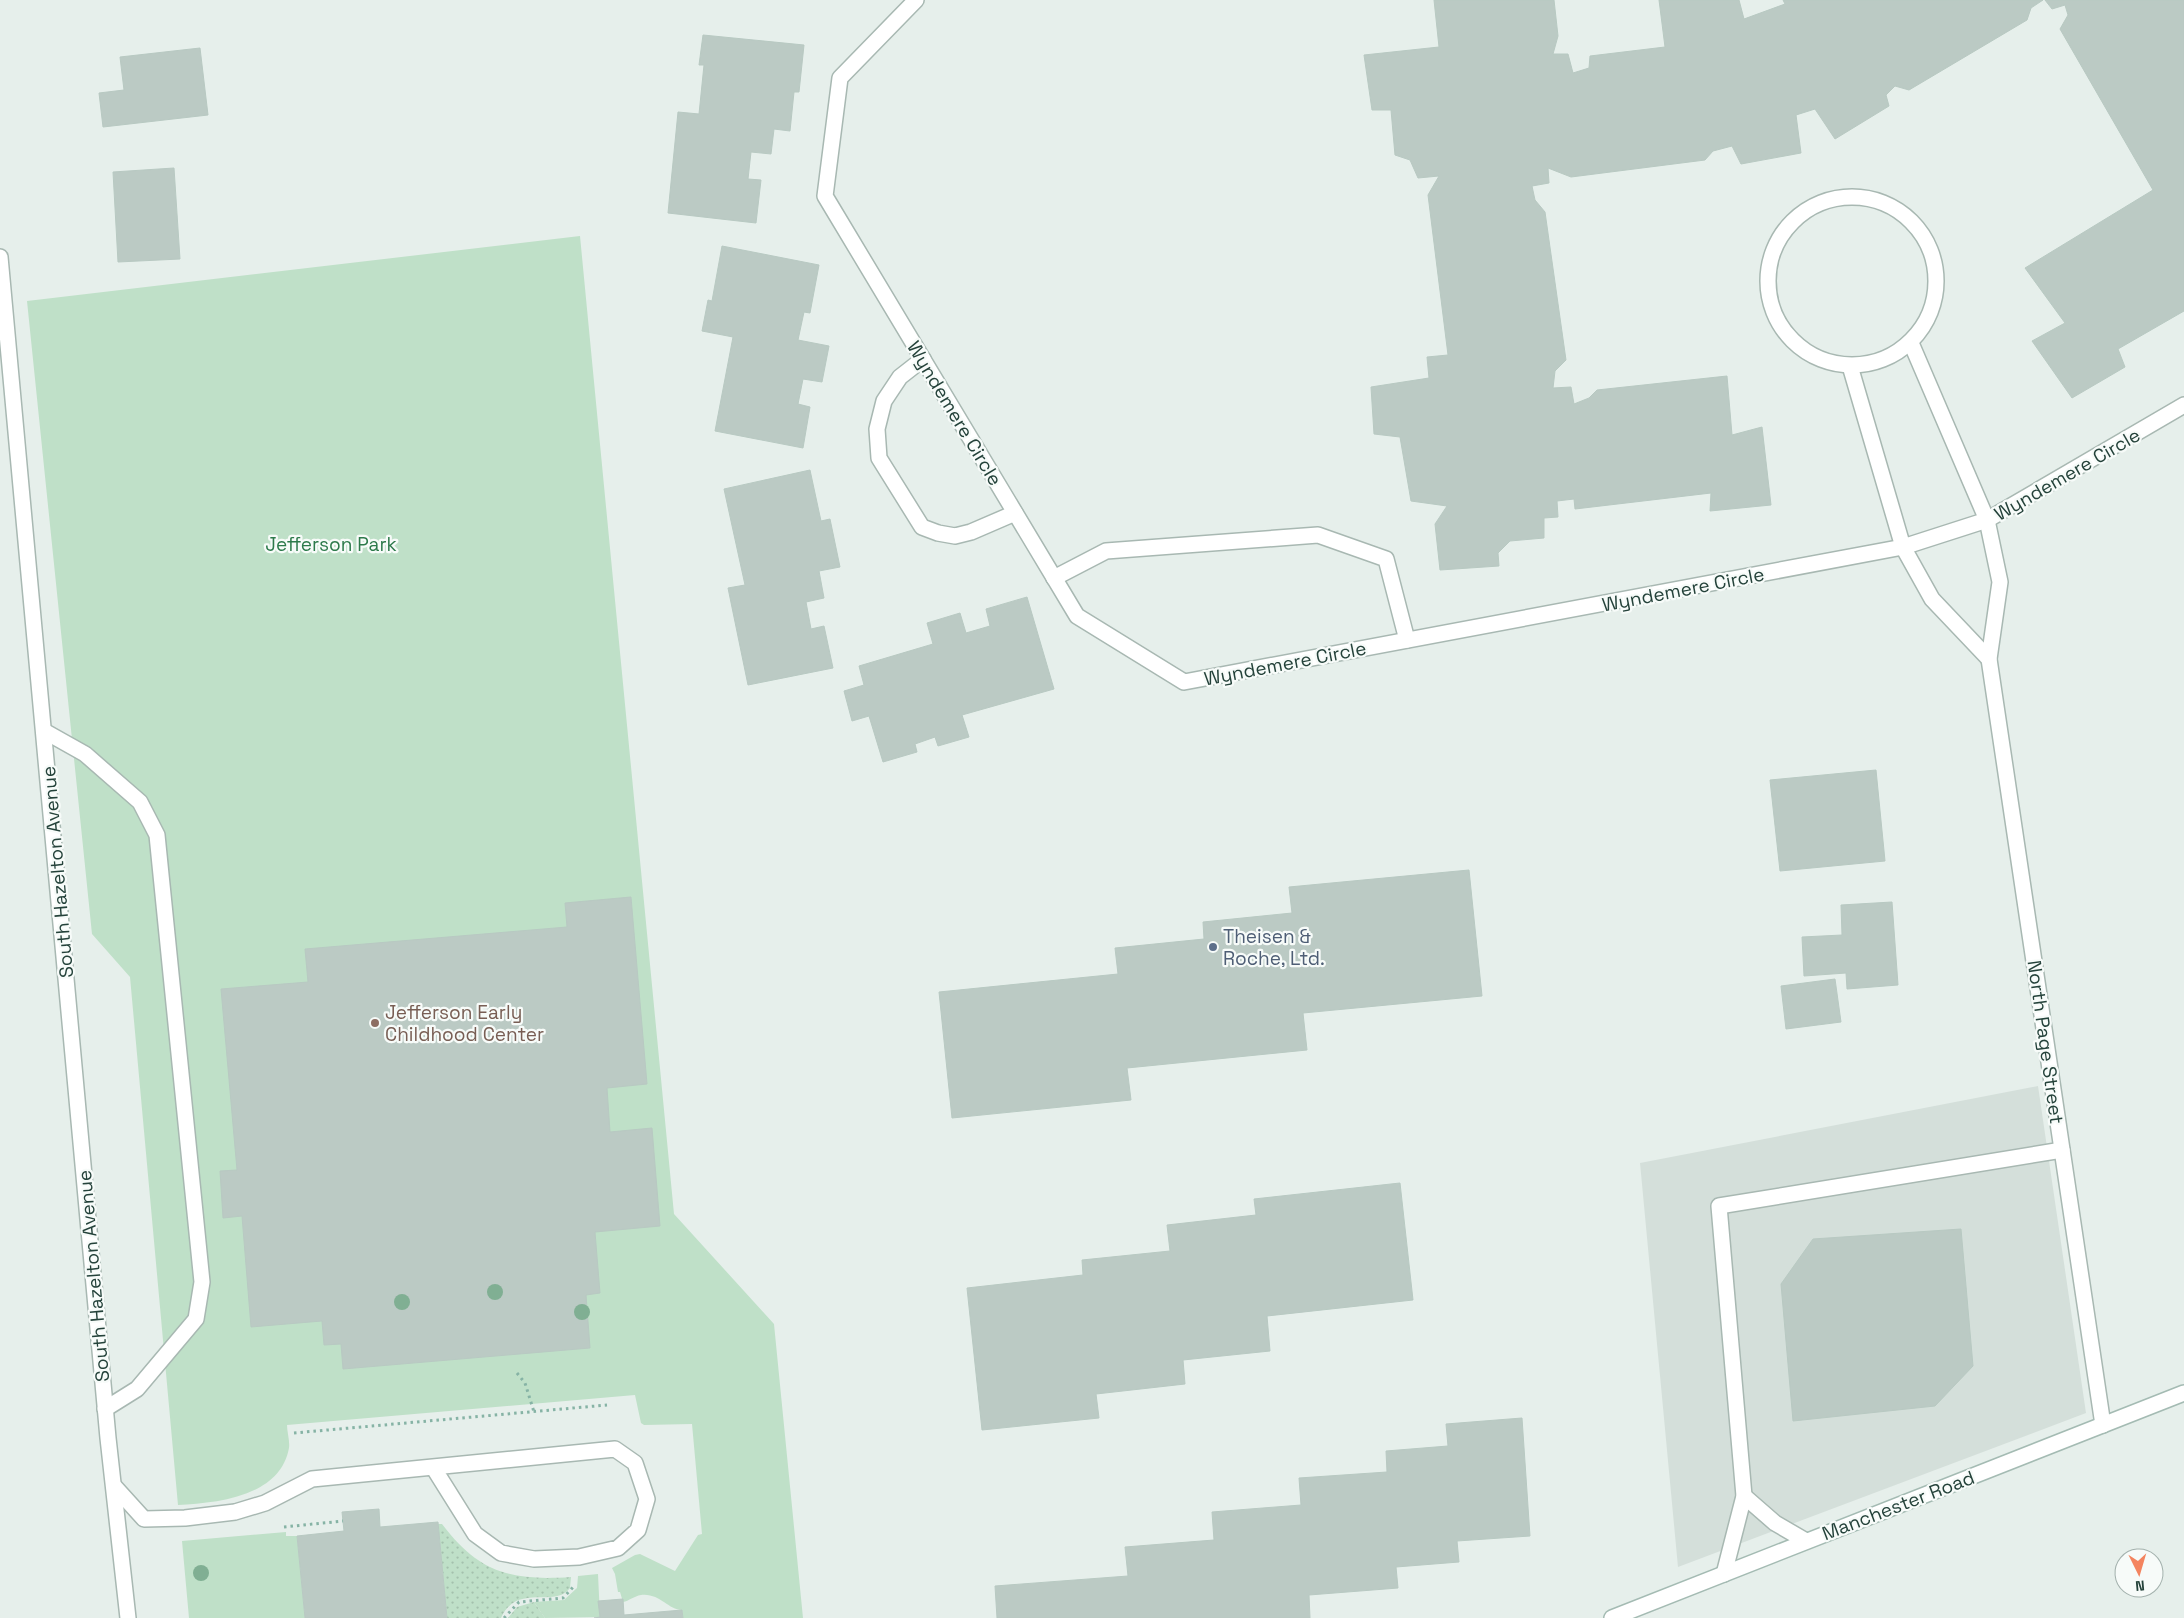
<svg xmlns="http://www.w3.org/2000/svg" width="2184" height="1618" viewBox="0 0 2184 1618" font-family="'Space Grotesk',sans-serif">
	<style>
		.built { fill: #d4dfda }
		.green { fill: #bfe0c8 }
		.garden { fill: url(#garden-dots) }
		.building { fill: #bbcac4; stroke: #b8c9c2 }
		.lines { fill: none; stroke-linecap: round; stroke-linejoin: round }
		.lane-casing { stroke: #a8b8b2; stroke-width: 18 }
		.street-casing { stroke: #a8b8b2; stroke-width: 18 }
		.secondary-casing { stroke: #a4bbb3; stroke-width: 18 }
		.path { stroke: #86b3a5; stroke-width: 3; stroke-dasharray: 2.5 4; stroke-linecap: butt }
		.lane { stroke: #fff; stroke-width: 15 }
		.street { stroke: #fff; stroke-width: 15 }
		.secondary { stroke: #fff; stroke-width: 15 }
		.tree { fill: #80af93 }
		.service-dot { fill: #5c6f8a; stroke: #f7fbf9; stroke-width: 2 }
		.education-dot { fill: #8d6e63; stroke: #f7fbf9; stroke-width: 2 }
		.labels { text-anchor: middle; stroke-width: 4.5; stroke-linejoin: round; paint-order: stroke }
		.street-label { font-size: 19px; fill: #24423a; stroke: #f7fbf9 }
		.park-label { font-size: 19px; fill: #2d7a4b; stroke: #f7fbf9 }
		.service-label { font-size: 19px; fill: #4e5e75; stroke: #f7fbf9; text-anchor: start }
		.education-label { font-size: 19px; fill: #785e54; stroke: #f7fbf9; text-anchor: start }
	</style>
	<defs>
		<pattern id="garden-dots" width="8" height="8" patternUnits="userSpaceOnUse" patternTransform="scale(1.25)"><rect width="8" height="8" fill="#bfe0c8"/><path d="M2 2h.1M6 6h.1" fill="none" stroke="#a4c1ad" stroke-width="1.8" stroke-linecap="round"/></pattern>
	</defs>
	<rect width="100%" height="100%" fill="#e6efeb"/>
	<path class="built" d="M2038,1086L2086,1413L1678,1567L1640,1163Z"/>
	<g class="green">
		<path d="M580,236L674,1214L774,1324L803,1618H683L682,1610C668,1610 660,1593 641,1595C634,1596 629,1601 623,1602L620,1592H618L615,1574L612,1568L635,1555L640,1554L675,1571L698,1535L702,1534L692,1424L644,1425L641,1423L635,1395L287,1425C287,1432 290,1441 289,1448C280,1497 217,1503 178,1505L130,977L92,934L27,301Z"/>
		<path d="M286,1532V1536H297L305,1618H189L182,1541Z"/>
		<path d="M598,1574L600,1617L545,1618L534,1602L564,1600L577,1588L578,1576Z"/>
	</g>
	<g class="garden">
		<path d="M438,1524H442C479,1573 511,1581 571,1577L570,1588C555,1609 517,1582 501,1618H447Z"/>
		<path d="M534,1602L545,1618H508L517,1607Z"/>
	</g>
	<g class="building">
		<path d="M1434,0H1554L1558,36L1553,54H1568L1573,73L1589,68L1590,56L1665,47L1659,0H1739L1744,19L1785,4L1783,0H2043L2031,8L2027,20L1909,90L1895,86L1886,95L1889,106L1835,139L1815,109L1796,115L1801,153L1741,164L1732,146L1713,151L1705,160L1571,177L1548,168L1549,183L1532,186L1535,200L1545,212L1566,360L1555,371L1553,388L1571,387L1574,404L1589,398L1597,390L1727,376L1732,435L1762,427L1771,505L1710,511L1711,493L1575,509L1574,499L1557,501L1558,517L1544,518V538L1510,541L1498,553L1499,566L1440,570L1435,524L1447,506L1411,501L1400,437L1374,434L1371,387L1429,378L1427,357L1448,355L1428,195L1439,176L1418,178L1410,160L1395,155L1391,110H1372L1364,55L1439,47Z"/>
		<path d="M2045,0H2184V311L2118,349L2125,367L2072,398L2032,341L2065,323L2025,268L2153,190L2060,29L2068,15L2065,5L2052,9Z"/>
		<path d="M703,35L804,45L799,92H794L790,131L774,129L771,154L751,152L748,179L761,180L756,223L668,213L678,112L699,114L704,65H699Z"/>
		<path d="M200,48L208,115L103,127L99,93L124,90L120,57Z"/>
		<path d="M174,168L180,259L118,262L113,172Z"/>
		<path d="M722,246L819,265L810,313L804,312L798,340L829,346L822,382L803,379L798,404L810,407L803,448L715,431L733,337L702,331L708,300L712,301Z"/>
		<path d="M810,470L821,521L830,519L840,567L819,571L824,598L806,602L811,629L824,626L833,668L748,685L728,588L745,585L724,489Z"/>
		<path d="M1027,597L1054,689L962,715L969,737L938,746L935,737L915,744L917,752L883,762L869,716L852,721L844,691L864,685L859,666L933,644L927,623L960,613L966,633L990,626L986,609Z"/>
		<path d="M1876,770L1885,861L1780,871L1770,780Z"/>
		<path d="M1469,870L1482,996L1303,1013L1307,1050L1127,1068L1131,1100L952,1118L939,992L1118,974L1115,948L1204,939L1203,922L1292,913L1289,887Z"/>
		<path d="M631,897L647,1084L607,1088L610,1132L652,1128L660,1226L595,1232L600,1293L586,1295L590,1348L343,1369L341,1344L324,1345L322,1321L251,1327L242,1216L223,1218L220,1171L237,1170L221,989L308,982L305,949L567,927L565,903Z"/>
		<path d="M1892,902L1898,985L1847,989L1846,973L1804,976L1802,937L1842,935L1841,905Z"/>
		<path d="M1835,979L1841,1022L1786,1029L1781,986Z"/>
		<path d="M1400,1183L1413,1300L1267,1316L1270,1351L1183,1360L1185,1384L1096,1394L1099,1418L982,1430L967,1288L1083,1275L1082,1260L1170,1251L1167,1225L1256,1215L1254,1199Z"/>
		<path d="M1961,1229L1973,1366L1935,1406L1793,1421L1781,1284L1813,1239Z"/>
		<path d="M1522,1418L1530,1536L1457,1541L1459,1562L1396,1567L1398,1588L1309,1595L1310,1618H997L995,1586L1128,1576L1125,1547L1214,1540L1212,1512L1301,1505L1299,1478L1387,1472L1386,1451L1448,1446L1446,1424Z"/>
		<path d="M379,1509L380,1527L438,1522L447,1618H305L297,1536L344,1531L342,1512Z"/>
		<path d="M623,1599L624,1615L682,1610L683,1618H594L600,1617L598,1601Z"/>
	</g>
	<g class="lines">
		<defs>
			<g id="lane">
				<circle cx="1852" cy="281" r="84"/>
				<path d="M1911,343L1987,520"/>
				<path d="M1850,366L1903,547"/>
				<path d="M1054,578L1106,551L1318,535L1386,559L1407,640"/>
				<path d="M44,731L85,754L140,802L157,835L202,1282L196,1319L137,1389L105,1409"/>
				<path d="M115,1487L144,1519L185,1518L235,1512L265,1503L312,1479L615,1449L635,1463L647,1499L638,1530L618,1548L579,1557L534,1559L501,1553L475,1534L433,1467"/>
				<path d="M1744,1496L1775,1523L1806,1541"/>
				<path d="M1724,1574L1744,1496L1719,1206L2062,1150"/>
			</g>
			<g id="street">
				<path d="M916,0L840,78L825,196L1077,616L1184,682L1903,547L1987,520L2184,405"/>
				<path d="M0,257L108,1438L128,1618"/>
				<path d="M923,359L900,377L884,401L877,429L879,458L922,527L938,533L955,536L971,532L1015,513"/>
				<path d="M1987,520L2000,582L1989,659L2103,1425"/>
				<path d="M1903,547L1932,599L1989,659"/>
			</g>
			<path id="secondary" d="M1612,1618L2184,1393"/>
		</defs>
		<use href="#lane" class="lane-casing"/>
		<use href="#street" class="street-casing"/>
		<use href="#secondary" class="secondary-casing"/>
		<g class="path">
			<path d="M517,1373L525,1383L534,1412"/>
			<path d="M294,1433L607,1405"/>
			<path d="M284,1527L343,1521"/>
			<path d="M504,1618L519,1602L563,1598L574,1586"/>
		</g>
		<use href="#lane" class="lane"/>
		<use href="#street" class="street"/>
		<use href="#secondary" class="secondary"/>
	</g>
	<g class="tree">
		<circle cx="495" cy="1292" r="8"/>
		<circle cx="402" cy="1302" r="8"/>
		<circle cx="582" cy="1312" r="8"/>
		<circle cx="201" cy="1573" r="8"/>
	</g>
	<circle class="service-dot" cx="1213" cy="947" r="5"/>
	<circle class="education-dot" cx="375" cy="1023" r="5"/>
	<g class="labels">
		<g class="street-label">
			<text transform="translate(955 413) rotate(59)" y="7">Wyndemere Circle</text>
			<text transform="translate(2067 474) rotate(-30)" y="7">Wyndemere Circle</text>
			<text transform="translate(1683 589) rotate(-11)" y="7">Wyndemere Circle</text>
			<text transform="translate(1285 663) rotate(-11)" y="7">Wyndemere Circle</text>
			<text transform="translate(57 872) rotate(-95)" y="7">South Hazelton Avenue</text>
			<text transform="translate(2046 1042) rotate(82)" y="7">North Page Street</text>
			<text transform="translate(93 1276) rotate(-95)" y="7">South Hazelton Avenue</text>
			<text transform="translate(1898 1505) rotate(-21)" y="7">Manchester Road</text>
		</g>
		<g class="park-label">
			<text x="331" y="551">Jefferson Park</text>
		</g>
		<g class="service-label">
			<text x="1223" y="943">Theisen &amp;<tspan x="1223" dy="22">Roche, Ltd.</tspan></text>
		</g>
		<g class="education-label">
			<text x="385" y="1019">Jefferson Early<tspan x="385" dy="22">Childhood Center</tspan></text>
		</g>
	</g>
	<g transform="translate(2139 1573) rotate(175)"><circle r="24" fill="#f7fbf9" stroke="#a3b1ad"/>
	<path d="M0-4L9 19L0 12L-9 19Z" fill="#f4845f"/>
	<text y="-8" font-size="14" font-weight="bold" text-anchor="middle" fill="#24423a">N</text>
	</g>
</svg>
